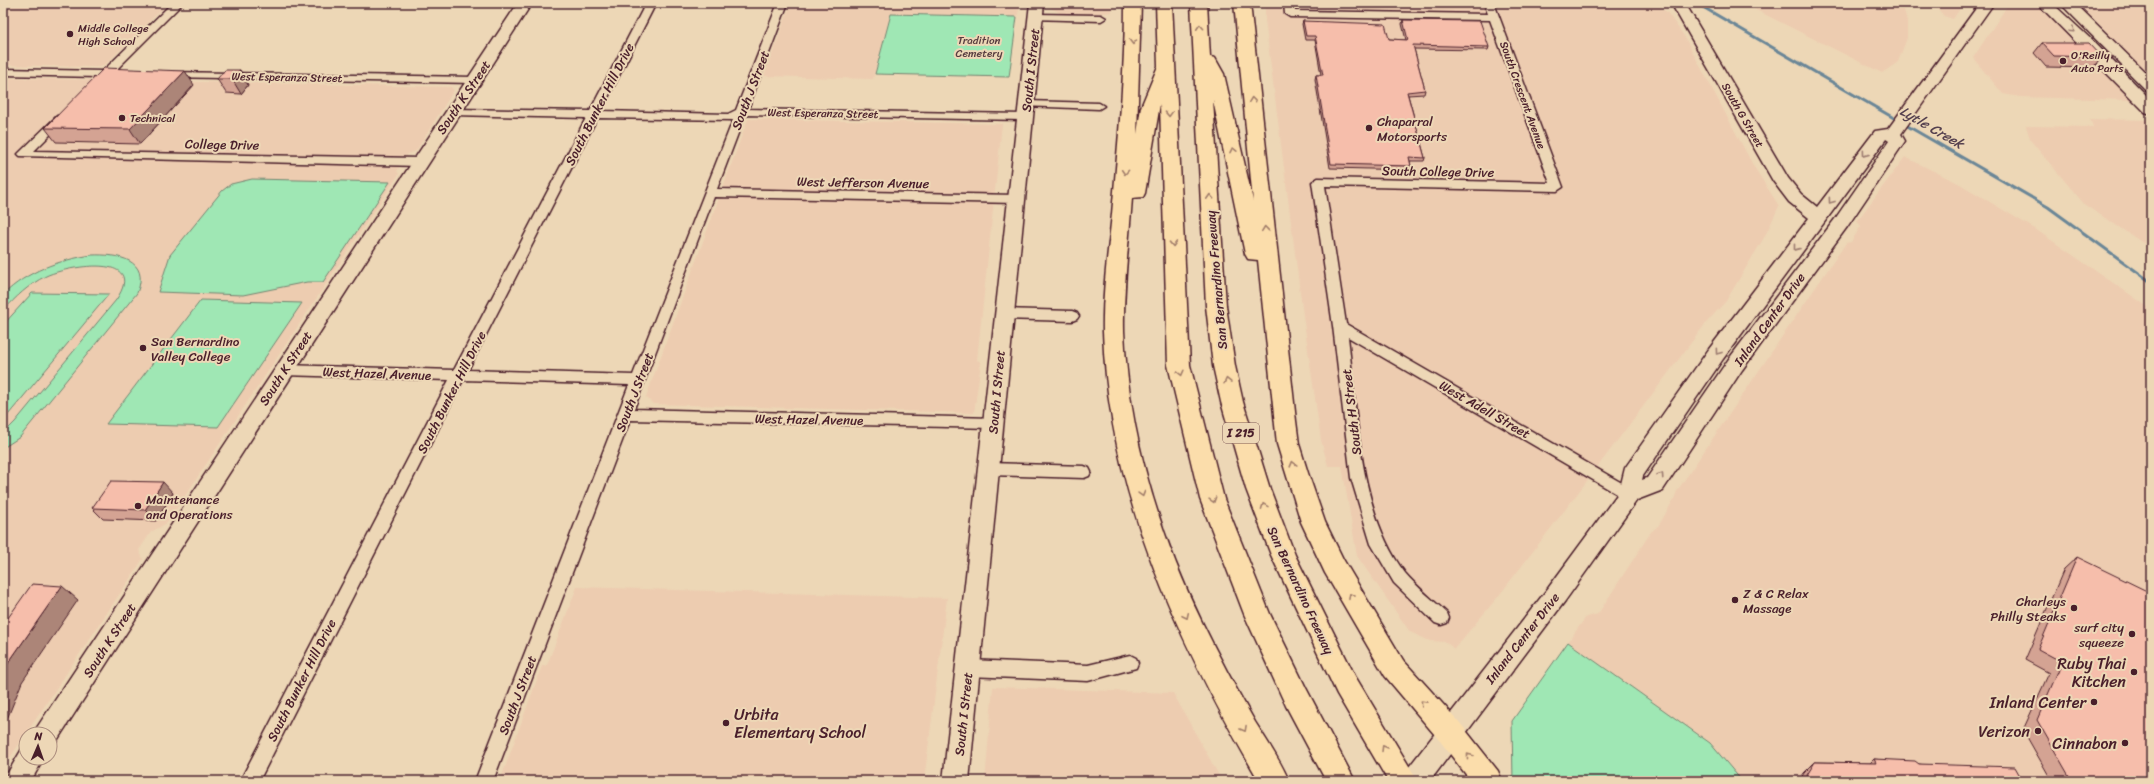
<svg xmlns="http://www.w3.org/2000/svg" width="2154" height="784" viewBox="0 0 2154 784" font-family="Sriracha,sans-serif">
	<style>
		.built { fill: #edccb0 }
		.green { fill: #9fe7b4; stroke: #748370 }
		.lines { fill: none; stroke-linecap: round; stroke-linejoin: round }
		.stream { stroke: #6a8697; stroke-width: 3 }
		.street-casing { stroke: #4a1f2b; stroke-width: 3 }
		.secondary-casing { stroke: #4a1f2b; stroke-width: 3 }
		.highway-casing { stroke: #4a1f2b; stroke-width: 3 }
		.street { fill: #edd7b6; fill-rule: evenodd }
		.secondary { fill: #edd7b6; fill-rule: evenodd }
		.highway { fill: #fbddab; fill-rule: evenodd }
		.wall { fill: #d4a393; stroke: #4a1f2b }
		.shaded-wall { fill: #ac8578; stroke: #4a1f2b }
		.building { fill: #f6beab; stroke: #4a1f2b }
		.oneway { stroke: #a27e6b }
		.oneway2 { stroke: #9c7b70 }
		.poi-dot { fill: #4a1f2b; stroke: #edd7b6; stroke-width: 1.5 }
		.labels { text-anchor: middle; stroke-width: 4; stroke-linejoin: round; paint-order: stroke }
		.far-poi-label { font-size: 11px; fill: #4a1f2b; stroke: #edd7b6; text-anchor: start }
		.far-park-label { font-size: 11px; fill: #573d40; stroke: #edd7b6 }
		.far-street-label { font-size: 11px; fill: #4a1f2b; stroke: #edd7b6 }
		.shield { fill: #edd7b6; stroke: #7b5655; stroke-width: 1 }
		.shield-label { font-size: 12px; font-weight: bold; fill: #4a1f2b }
		.street-label { font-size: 13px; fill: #4a1f2b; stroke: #edd7b6 }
		.poi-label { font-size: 13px; fill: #4a1f2b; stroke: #edd7b6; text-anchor: start }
		.water-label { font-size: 14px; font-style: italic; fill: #55414f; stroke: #edd7b6 }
		.near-poi-label { font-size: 16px; fill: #4a1f2b; stroke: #edd7b6; text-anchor: end }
	</style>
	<rect width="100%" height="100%" fill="#edd7b6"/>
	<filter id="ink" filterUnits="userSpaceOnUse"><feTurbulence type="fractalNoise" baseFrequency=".025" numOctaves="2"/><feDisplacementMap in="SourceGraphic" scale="8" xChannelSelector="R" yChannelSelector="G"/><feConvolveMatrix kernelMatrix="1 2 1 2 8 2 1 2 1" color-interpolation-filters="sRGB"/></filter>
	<g filter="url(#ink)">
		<g class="built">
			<path d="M3,3H167V4L106,64L96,67L3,65Z"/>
			<path d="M791,3H1021L1017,17L891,14L873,79L764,76Z"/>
			<path d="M1052,3H1112V12L1094,14L1060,13L1051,8Z"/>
			<path d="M1265,3H1653L1667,12L1684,36L1754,167L1779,206L1765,236L1726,301L1706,323L1571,502L1497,598L1454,649L1446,642L1430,641L1410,632L1357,556L1342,466H1328L1321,440L1303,315L1265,20Z"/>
			<path d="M1742,3H1902L1907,21V38L1898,62L1882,73Z"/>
			<path d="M1933,3H1964L1953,19L1944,16Z"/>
			<path d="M2009,3H2036L2131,100L2020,97L2003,94L1973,58Z"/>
			<path d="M2078,3H2151V76Z"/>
			<path d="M3,78L451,87L454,90L416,151L408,154L397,171L399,174L167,523L151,532L139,550L143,559L3,768Z"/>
			<path d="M748,119L1002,124L977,360L981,362L974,413L653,404L646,397Z"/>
			<path d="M2090,119L2149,120L2151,122V248L2085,205L2031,141L2026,126L2093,127Z"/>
			<path d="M1905,157L1960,184L2035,229L2151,309V781H1742L1710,743L1568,642L1586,617L1598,614L1651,532L1659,525L1674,499L1677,491L1846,243L1851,242L1861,226L1857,221Z"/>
			<path d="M577,587L947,598L924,781H500L542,666L547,665Z"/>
			<path d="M993,687L1173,693L1222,781H985Z"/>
		</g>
		<g class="green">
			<path d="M891,14L1017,17L1009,77L875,74Z"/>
			<path d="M252,179L390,182L323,282H307L243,295L158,292L170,255L222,191L231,184Z"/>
			<path d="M92,255C117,254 151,259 137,293L20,437L3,448V434L15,422L116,300C149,252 67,266 46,276C28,285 16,297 3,311V295C27,271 59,260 92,255Z"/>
			<path d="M32,293L109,294L3,421V325Z"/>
			<path d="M201,300L302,303L218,427L106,424Z"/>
			<path d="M1568,642L1710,743L1742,781H1513L1512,721Z"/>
		</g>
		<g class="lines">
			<g class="stream">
				<path d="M1696,3L1899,121"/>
				<path d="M1904,124L2048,207L2151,282"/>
			</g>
			<defs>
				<g id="street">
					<path d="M172,3H183L115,71L122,72L123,74L122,76L109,77L103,80L98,77L3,75V69L103,71Z"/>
					<path d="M646,3H656L601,111L728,114L736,110L778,3H788L748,109L1025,114L1031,117L1025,120L745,115L717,189L1016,195L1022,199L1016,203L714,197L634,409L993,418L998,419L1000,423L998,427L993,428L630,420L493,781H475L629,385L463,380L259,781H240L449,380L283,375L278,374L276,370L278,366L283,365L454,370L586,118L453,115L447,112L453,109L590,111ZM597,118L733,120L633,375L468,370Z"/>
					<path d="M1284,3H1294L1295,11L1488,14L1484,3H1494L1563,187L1557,191L1325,186L1346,324L1634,490L1637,494L1634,498L1629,500L1624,498L1348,337C1357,411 1358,512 1405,573C1417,587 1433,600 1447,613L1449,618L1447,623L1441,625L1435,623L1394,583L1371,544L1351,478L1333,326L1312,182L1318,178L1550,183L1490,20L1290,17L1285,14Z"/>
					<path d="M1035,14L1101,15L1106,18L1101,21L1031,19V15Z"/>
					<path d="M169,72L474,77L479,80L474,83L165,77L164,75L165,73Z"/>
					<path d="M1026,101L1099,103L1104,106L1099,109L1022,106L1021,104L1022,102Z"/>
					<path d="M61,115L67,118L34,151L419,158L425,162L419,166L20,156L18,154L20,152L57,116Z"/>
					<path d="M1004,309L1072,311L1077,313L1079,316L1077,319L1072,321L1004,319L999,317L997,314L999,311Z"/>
					<path d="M988,463L1084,466L1089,468L1091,472L1089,476L1084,478L988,475L983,473L981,469L983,465Z"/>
					<path d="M1130,655L1136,658L1138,663L1136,668L1088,681L968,676L962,673L960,668L962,663L968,660L1088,665Z"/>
				</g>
				<g id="secondary">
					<path d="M518,3H532L56,742L50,745V734H34L38,726Z"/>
					<path d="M1030,3H1044L969,781H943Z"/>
					<path d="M1671,3H1685L1788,178L1801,194L1817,207L1875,131L1888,129L1980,3H1994L1901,134L1905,141L1847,227L1742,370L1663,490L1637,500L1565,601L1430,781H1401L1405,772L1549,587L1619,492L1625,468L1709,349L1809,218L1789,202L1773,181ZM1886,139L1889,141L1835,219L1728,360L1647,478L1642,480L1643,476L1723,359Z"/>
					<path d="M2037,3H2052L2095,43L2151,100V114L2145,112Z"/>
					<path d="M2060,3H2075L2151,78V92L2146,90Z"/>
					<path d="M26,748V758H44L31,781H3L22,749Z"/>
				</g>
				<g id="highway">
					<path d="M1125,3H1141L1137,134L1141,107L1158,66L1156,3H1172L1190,365L1224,499L1270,614L1306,688L1355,781H1326L1286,706L1244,614L1200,499L1168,365L1160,104L1145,193L1143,197L1132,198C1129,242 1123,287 1124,331C1128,431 1158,531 1201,620C1218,655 1236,689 1255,722C1267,741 1280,760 1289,781H1259C1179,643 1108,494 1103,332C1102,293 1108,253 1112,214C1118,144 1125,74 1125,3Z"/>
					<path d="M1191,3H1207L1210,57L1215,58L1224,74L1253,201L1234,3H1250L1296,421L1299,444L1308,473L1325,522L1343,559L1403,660L1460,723L1498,771L1502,781H1471L1440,741L1385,676L1325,573L1301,522L1277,444L1258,260L1248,259L1245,254L1213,100L1226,306L1235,366L1243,402L1270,489L1295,555L1355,676L1418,781H1388L1337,694L1271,555L1246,489L1221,402L1213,366L1206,306Z"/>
				</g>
			</defs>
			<use href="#street" class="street-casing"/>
			<use href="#secondary" class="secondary-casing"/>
			<use href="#highway" class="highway-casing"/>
			<use href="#street" class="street"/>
			<use href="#secondary" class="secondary"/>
			<use href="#highway" class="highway"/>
		</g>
		<g class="wall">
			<path d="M1403,20L1489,47L1488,50L1414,49L1425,90L1424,94L1408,95L1425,158L1424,161H1410L1411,166L1410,170L1330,168L1315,79L1316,75H1321L1315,40H1305L1302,24L1303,21L1389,39L1406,40L1402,24Z"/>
			<path d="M2042,43L2101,57L2093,68L2046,67L2034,53Z"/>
			<path d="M240,70L248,85L241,94L226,93L217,79Z"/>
			<path d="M194,85L140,144L56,142L45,128Z"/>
			<path d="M173,493L156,521L103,519L92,508Z"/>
			<path d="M2077,557L2151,781H2052L2023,730L2049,673L2025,660L2064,569Z"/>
			<path d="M1874,759L1919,764L2023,781H1799L1804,773L1815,762L1870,763Z"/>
		</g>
		<g class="shaded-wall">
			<path d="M240,70L248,85L241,94L232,79Z"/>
			<path d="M185,71L194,85L140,144L130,129Z"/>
			<path d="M163,482L173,493L156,521L145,510Z"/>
			<path d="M62,586L78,600L22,682L3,729V673L4,669Z"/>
		</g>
		<g class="building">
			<path d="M1403,20L1480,21L1489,47L1413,45L1425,90L1407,92L1425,158L1409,157L1411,166L1331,164L1316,75H1323L1315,36H1306L1303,21L1385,24L1389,39L1408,40Z"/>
			<path d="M2042,43H2088L2101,57L2054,56Z"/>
			<path d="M104,68L185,71L130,129L45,128Z"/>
			<path d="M225,70H240L232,79H217Z"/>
			<path d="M111,481L163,482L145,510L92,508Z"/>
			<path d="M2077,557L2151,593V781H2072L2037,720L2062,662L2038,649Z"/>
			<path d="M32,584L62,586L4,669L3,673V625Z"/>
			<path d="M1874,759L1915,761L1919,764L2015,767L2023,781H1810L1807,775L1815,762L1876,763Z"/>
		</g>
		<defs><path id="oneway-chevron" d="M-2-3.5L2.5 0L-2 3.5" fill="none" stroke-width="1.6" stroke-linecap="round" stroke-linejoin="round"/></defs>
		<g class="oneway">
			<use href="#oneway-chevron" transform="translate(1200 27) rotate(-94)"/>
			<use href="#oneway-chevron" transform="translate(1133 42) rotate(91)"/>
			<use href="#oneway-chevron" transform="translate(1252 100) rotate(-96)"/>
			<use href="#oneway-chevron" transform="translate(1169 114) rotate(88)"/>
			<use href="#oneway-chevron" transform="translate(1233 150) rotate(-102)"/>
			<use href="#oneway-chevron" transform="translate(1125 172) rotate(94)"/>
			<use href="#oneway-chevron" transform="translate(1210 197) rotate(-93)"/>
			<use href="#oneway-chevron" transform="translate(1265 229) rotate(-96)"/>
			<use href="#oneway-chevron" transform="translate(1173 244) rotate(88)"/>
			<use href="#oneway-chevron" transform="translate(1181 373) rotate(76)"/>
			<use href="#oneway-chevron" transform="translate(1227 381) rotate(-103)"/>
			<use href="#oneway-chevron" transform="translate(1293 464) rotate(-105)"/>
			<use href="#oneway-chevron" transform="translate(1142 494) rotate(74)"/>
			<use href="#oneway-chevron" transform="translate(1213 500) rotate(72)"/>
			<use href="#oneway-chevron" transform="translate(1264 506) rotate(-111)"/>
			<use href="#oneway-chevron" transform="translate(1351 596) rotate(-119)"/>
			<use href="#oneway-chevron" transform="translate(1186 616) rotate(65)"/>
			<use href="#oneway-chevron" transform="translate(1423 703) rotate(-132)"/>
			<use href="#oneway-chevron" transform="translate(1244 729) rotate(61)"/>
			<use href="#oneway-chevron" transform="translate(1384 748) rotate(-121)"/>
			<use href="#oneway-chevron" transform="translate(1469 756) rotate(-128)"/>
		</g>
		<g class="oneway2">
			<use href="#oneway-chevron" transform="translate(2072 30) rotate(43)"/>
			<use href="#oneway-chevron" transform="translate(1865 154) rotate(126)"/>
			<use href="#oneway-chevron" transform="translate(1831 201) rotate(126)"/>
			<use href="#oneway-chevron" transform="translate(1796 248) rotate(128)"/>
			<use href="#oneway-chevron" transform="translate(1718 352) rotate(126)"/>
			<use href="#oneway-chevron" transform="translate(1661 475) rotate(-56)"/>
		</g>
	</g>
	<g class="poi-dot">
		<circle cx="70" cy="34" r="4"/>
		<circle cx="2063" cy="61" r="4"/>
		<circle cx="122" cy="118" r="4"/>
		<circle cx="1369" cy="128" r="4"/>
		<circle cx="143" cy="348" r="4"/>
		<circle cx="138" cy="506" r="4"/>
		<circle cx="1735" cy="600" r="4"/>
		<circle cx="2074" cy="608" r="4"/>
		<circle cx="2132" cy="634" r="4"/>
		<circle cx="2134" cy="672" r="4"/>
		<circle cx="2094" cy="702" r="4"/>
		<circle cx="726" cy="723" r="4"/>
		<circle cx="2038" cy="731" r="4"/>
		<circle cx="2125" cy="743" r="4"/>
	</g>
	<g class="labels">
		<g class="far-poi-label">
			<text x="78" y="32">Middle College<tspan x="78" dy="13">High School</tspan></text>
			<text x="2071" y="59">O'Reilly<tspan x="2071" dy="13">Auto Parts</tspan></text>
			<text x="130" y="122">Technical</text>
		</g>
		<g class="far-park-label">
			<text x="979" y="44">Tradition<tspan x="979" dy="13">Cemetery</tspan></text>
		</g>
		<g class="far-street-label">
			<text transform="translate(287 77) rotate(1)" y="4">West Esperanza Street</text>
			<text transform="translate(1523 95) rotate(70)" y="4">South Crescent Avenue</text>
			<text transform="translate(823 113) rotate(1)" y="4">West Esperanza Street</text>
			<text transform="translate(1743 115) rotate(60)" y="4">South G Street</text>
		</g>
		<rect class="shield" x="1223" y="423" width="36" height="20" rx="3"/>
		<g class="shield-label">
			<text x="1241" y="437">I 215</text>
		</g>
		<g class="street-label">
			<text transform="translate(1030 70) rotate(-84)" y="5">South I Street</text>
			<text transform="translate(750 90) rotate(-69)" y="5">South J Street</text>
			<text transform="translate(463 97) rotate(-56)" y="5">South K Street</text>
			<text transform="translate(599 104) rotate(-63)" y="5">South Bunker Hill Drive</text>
			<text transform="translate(222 144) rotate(1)" y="5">College Drive</text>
			<text transform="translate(1438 171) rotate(1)" y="5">South College Drive</text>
			<text transform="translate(863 182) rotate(1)" y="5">West Jefferson Avenue</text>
			<text transform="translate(1216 280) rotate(-95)" y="5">San Bernardino Freeway</text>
			<text transform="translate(1769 319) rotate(-54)" y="5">Inland Center Drive</text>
			<text transform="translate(285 368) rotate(-57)" y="5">South K Street</text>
			<text transform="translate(377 373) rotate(2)" y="5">West Hazel Avenue</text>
			<text transform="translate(451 392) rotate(-63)" y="5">South Bunker Hill Drive</text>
			<text transform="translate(634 392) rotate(-69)" y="5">South J Street</text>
			<text transform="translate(996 392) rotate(-85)" y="5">South I Street</text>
			<text transform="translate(1485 409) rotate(30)" y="5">West Adell Street</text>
			<text transform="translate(1351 412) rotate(-97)" y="5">South H Street</text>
			<text transform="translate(809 419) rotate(1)" y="5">West Hazel Avenue</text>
			<text transform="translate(1301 590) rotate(65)" y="5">San Bernardino Freeway</text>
			<text transform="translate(1522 638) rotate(-52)" y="5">Inland Center Drive</text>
			<text transform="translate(109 640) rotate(-57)" y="5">South K Street</text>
			<text transform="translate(301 680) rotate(-63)" y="5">South Bunker Hill Drive</text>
			<text transform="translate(517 695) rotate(-69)" y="5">South J Street</text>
			<text transform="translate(963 714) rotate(-84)" y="5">South I Street</text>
		</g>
		<g class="poi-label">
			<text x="1377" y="126">Chaparral<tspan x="1377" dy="15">Motorsports</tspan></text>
			<text x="151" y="346">San Bernardino<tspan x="151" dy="15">Valley College</tspan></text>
			<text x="146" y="504">Maintenance<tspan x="146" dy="15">and Operations</tspan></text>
			<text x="1743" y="598">Z &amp; C Relax<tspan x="1743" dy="15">Massage</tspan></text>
			<text x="2066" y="606" text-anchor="end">Charleys<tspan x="2066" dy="15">Philly Steaks</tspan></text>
			<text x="2124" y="632" text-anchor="end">surf city<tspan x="2124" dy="15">squeeze</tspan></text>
		</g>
		<g class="water-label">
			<text transform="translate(1932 127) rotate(30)" y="5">Lytle Creek</text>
		</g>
		<g class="near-poi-label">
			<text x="2126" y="669">Ruby Thai<tspan x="2126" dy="18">Kitchen</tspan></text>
			<text x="2086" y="708">Inland Center</text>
			<text x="734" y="720" text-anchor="start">Urbita<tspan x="734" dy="18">Elementary School</tspan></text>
			<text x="2030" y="737">Verizon</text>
			<text x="2117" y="749">Cinnabon</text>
		</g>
	</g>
	<rect width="2154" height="784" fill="none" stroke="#edd7b6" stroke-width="16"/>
	<rect x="8" y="8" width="2138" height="768" fill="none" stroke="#4a1f2b" stroke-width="1.5" filter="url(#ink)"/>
	<g transform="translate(38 746) rotate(2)"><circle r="19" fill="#edd7b6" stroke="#ac8d7e"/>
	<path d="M0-3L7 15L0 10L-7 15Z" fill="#4a1f2b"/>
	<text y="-6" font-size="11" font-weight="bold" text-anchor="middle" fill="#4a1f2b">N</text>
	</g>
</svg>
